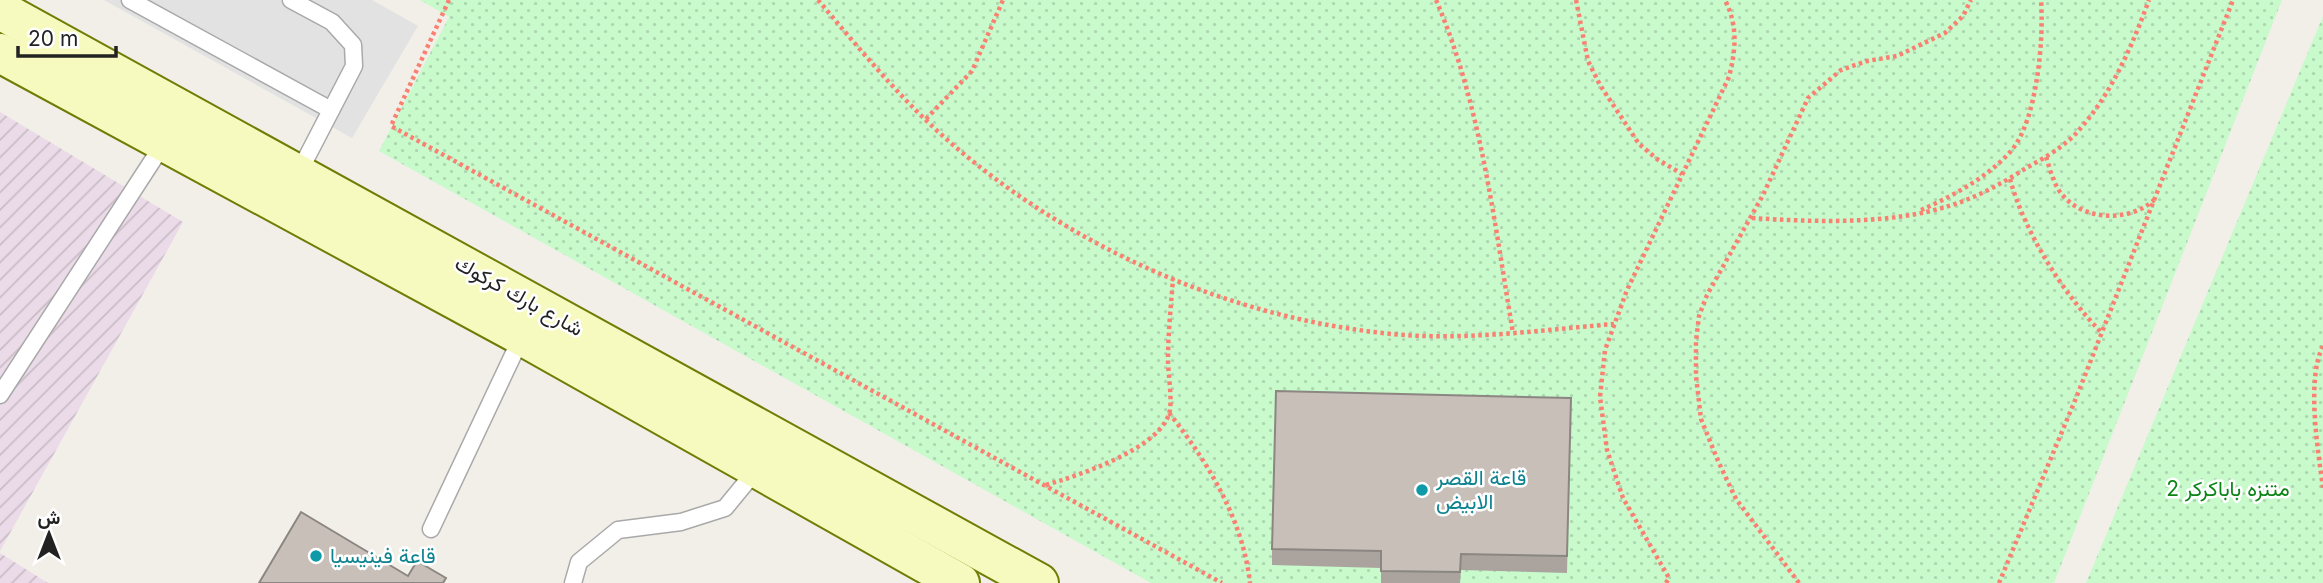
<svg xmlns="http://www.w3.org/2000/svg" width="2323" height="583" viewBox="0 0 2323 583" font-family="Inter,Vazirmatn,sans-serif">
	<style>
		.industrial { fill: url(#industrial-furrows) }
		.park { fill: url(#park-dots) }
		.parking { fill: #e2e2e2 }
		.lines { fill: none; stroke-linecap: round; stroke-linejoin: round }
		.service-casing { stroke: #a9a9a9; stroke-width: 19 }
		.secondary-casing { stroke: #707d05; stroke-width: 42 }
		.path { stroke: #fa8072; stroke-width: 4.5; stroke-dasharray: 3.5 3.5; stroke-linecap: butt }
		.service { stroke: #fff; stroke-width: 16 }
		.secondary { stroke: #f7fabf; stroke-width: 38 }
		.wall { fill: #aba49e }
		.building { fill: #c7bfb8; stroke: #8b8681; stroke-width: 2 }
		.culture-dot { fill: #0f9aa8; stroke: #fff; stroke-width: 2.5 }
		.labels { text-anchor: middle; stroke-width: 5; stroke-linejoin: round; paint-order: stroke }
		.street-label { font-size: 21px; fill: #222; stroke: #fff }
		.culture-label { font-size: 21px; fill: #0d838f; stroke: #fff; text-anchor: start }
		.park-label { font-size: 21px; fill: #0c8416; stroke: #fff }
	</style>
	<defs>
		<pattern id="industrial-furrows" width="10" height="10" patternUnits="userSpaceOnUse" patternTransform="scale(1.75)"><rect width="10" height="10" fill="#ebdbe8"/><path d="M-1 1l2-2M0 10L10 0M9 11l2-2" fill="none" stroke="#c9bcc7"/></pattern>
		<pattern id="park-dots" width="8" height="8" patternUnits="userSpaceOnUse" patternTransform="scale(1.75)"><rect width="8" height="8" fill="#c8facc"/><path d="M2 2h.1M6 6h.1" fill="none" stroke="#acd6af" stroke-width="1.8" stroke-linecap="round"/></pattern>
	</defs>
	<rect width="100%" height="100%" fill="#f2efe9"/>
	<g class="industrial">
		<path d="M0,112L183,222L0,551Z"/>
		<path d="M0,553L48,583H0Z"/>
	</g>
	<g class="park">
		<path d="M420,0H2282L2054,583H1151L379,151L449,17Z"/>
		<path d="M2323,16V583H2086Z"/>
	</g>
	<path class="parking" d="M104,0H372L418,26L352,138Z"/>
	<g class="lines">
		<defs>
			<g id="service">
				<path d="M130,0L331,110"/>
				<path d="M291,0L332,22L353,45L354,66L298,174"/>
				<path d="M0,395L164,143"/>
				<path d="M431,529L522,336"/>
				<path d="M573,583L579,562L618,530L681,522L725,508L757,469"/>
			</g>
			<g id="secondary">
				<path d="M0,10L1039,583"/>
				<path d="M0,53L522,336L960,583"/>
			</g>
		</defs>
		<use href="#service" class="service-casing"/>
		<use href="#secondary" class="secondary-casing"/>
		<g class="path">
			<path d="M449,0L391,126L1222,583"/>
			<path d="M818,0C858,47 897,95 944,137C1067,246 1227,318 1392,334C1466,341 1541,330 1614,324"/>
			<path d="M1436,0C1481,105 1494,221 1513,333"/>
			<path d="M1576,0L1588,61L1600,85L1639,144L1657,159L1682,174"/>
			<path d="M926,119L972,71L1003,0"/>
			<path d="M2046,157C2050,169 2053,182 2060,192C2081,221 2129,223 2154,200"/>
			<path d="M2010,179C2024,231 2063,294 2102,333"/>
			<path d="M1921,210C1953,196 1988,177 2011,151C2037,121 2044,39 2041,0"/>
			<path d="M1752,218C1814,222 1892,225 1952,205C1977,197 2001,184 2023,170C2042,159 2065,147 2079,130C2112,93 2132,46 2149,0"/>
			<path d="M2323,346C2306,379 2318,451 2323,488"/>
			<path d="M1169,413C1208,462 1243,520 1250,583"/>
			<path d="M1046,485C1079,475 1157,450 1169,414C1173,402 1168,374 1168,360C1168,333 1171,306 1173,279"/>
			<path d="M1666,583L1669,578L1623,498L1607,450L1600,397L1605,350L1627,290L1729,77C1736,49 1738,26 1725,0"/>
			<path d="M1799,583L1736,499L1718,461L1701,419L1696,376V341L1699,316L1707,295L1763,195L1808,98L1841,70L1867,61L1897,56L1945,33L1963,16L1971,0"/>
			<path d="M1999,583L2076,398L2233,0"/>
		</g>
		<use href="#service" class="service"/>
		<use href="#secondary" class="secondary"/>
	</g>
	<path class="wall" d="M1571,398L1567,573L1461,570L1460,583H1381V568L1272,565V549Z"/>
	<g class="building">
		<path d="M1276,391L1571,398L1567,556L1461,554L1460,572L1381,571V551L1272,549Z"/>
		<path d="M301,512L408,576L417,561L446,578L443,583H259Z"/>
	</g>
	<g class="culture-dot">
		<circle cx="1422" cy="490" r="7"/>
		<circle cx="316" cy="556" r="7"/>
	</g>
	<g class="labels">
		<g class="street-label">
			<text transform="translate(519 296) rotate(29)" y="7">شارع بارك كركوك</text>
		</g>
		<g class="culture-label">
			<text x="1436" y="485">قاعة القصر<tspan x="1436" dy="24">الابيض</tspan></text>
			<text x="330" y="563">قاعة فينيسيا</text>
		</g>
		<g class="park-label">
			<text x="2228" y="496">متنزه باباكركر 2</text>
		</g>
	</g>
	<g transform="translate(49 534)" stroke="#ffffff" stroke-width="5" paint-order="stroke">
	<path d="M0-5L12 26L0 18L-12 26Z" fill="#222222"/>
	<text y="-10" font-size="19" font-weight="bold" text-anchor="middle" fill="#222222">ش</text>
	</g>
	<path d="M18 46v10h98v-10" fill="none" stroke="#222222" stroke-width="3.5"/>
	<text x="28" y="46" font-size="21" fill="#222222" stroke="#ffffff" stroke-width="5" paint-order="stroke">20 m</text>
</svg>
